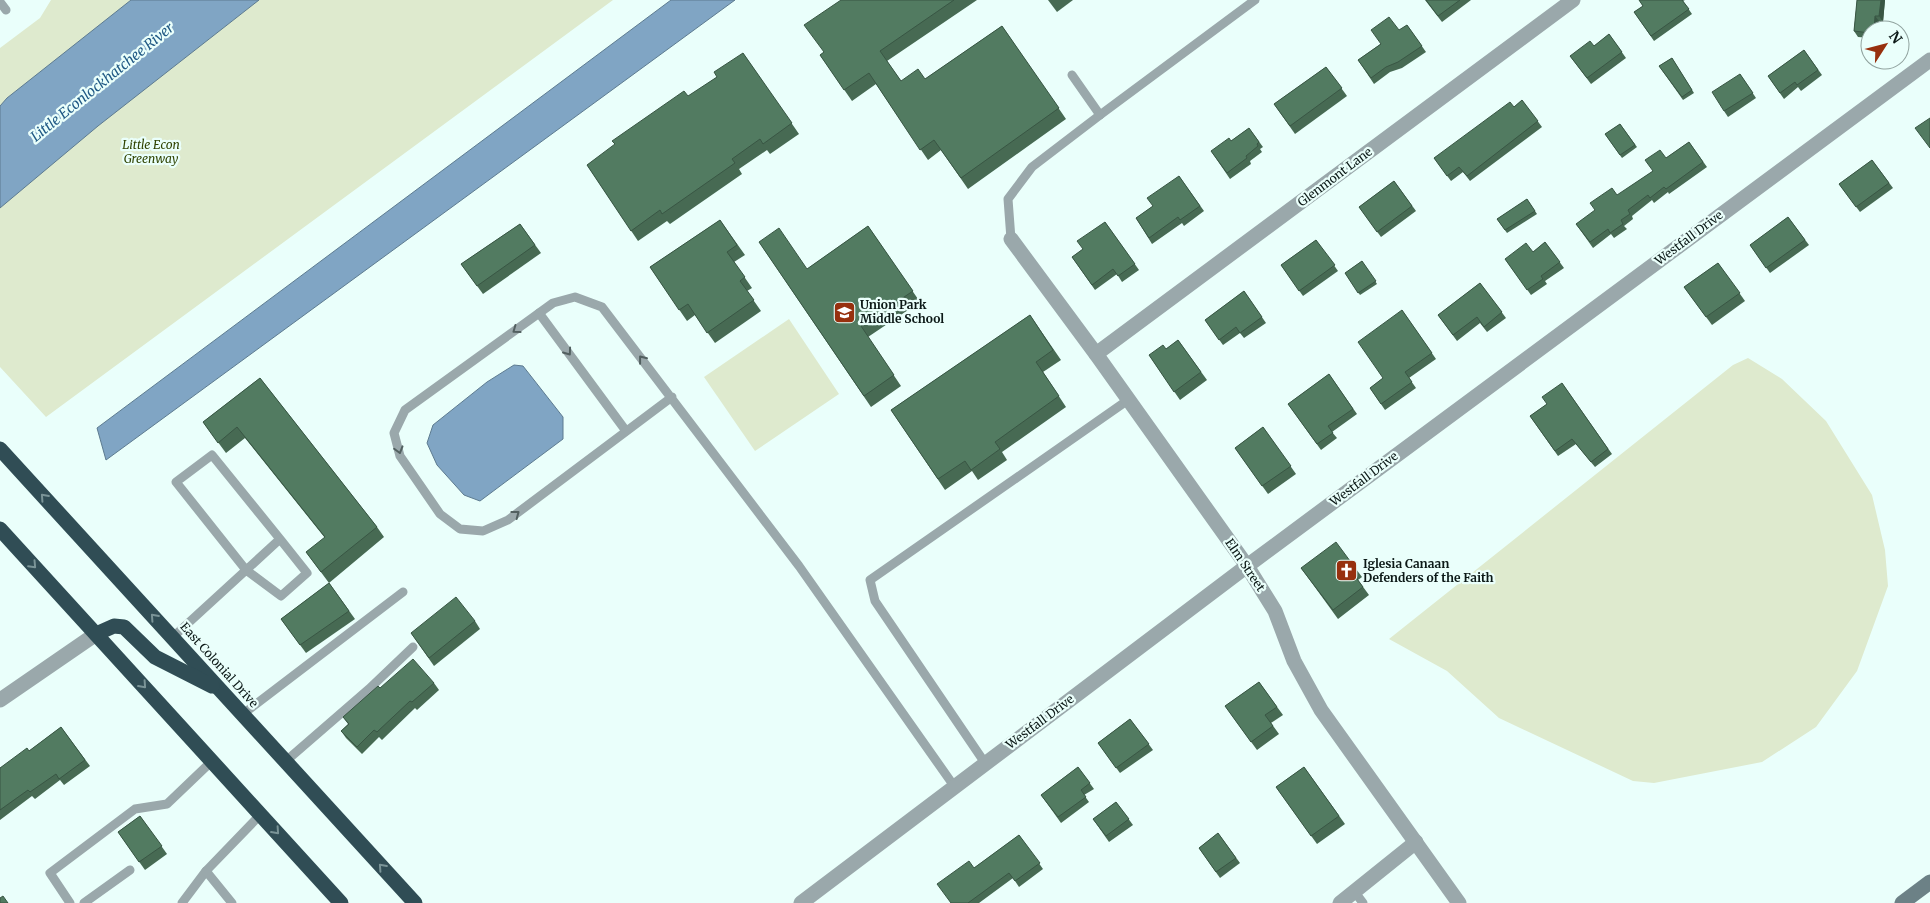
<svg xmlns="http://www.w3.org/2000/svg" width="1930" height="903" viewBox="0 0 1930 903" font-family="Merriweather,serif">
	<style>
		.green { fill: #deeace }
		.water { fill: #80a5c4; stroke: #5d7b90 }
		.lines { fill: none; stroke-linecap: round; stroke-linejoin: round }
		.lane { stroke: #9aa8ab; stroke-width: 9 }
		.street { stroke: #9aa8ab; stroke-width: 15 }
		.secondary { stroke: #6c8186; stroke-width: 15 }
		.highway { stroke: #304d55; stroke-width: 15 }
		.wall { fill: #476a53 }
		.shaded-wall { fill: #395644 }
		.building { fill: #527b61; stroke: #395644 }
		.oneway { stroke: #526060 }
		.oneway2 { stroke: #7a9497 }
		.labels { text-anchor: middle; stroke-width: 4.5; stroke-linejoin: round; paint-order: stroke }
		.park-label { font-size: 12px; font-style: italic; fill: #2f4300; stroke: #eafffb }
		.street-label { font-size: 12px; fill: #0b1816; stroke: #eafffb }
		.poi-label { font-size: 12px; font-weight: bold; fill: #0b1816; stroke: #eafffb; text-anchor: start }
		.water-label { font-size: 14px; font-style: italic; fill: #215a85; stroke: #eafffb }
	</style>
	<rect width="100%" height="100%" fill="#eafffb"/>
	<g class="green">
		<path d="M51,0H613L46,417L0,367V48L40,18Z"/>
		<path d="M789,319L839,394L755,451L704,377Z"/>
		<path d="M1748,358L1782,379L1826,421L1872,495L1885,550L1888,586L1857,671L1816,727L1762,762L1654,783L1633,781L1499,718L1447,671L1389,639L1733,365Z"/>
	</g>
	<g class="water">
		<path d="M131,0H259L98,126L0,208V106L7,98Z"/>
		<path d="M671,0H735L106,460L97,428Z"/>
		<path d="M514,365L523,366L563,417V439L480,501L464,495L437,465L427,443L433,425L487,382Z"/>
	</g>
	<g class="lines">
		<g class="lane">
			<path d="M0,2L6,10"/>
			<path d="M1072,75L1100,115L1255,0"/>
			<path d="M1011,239L1008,199L1032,167L1100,115"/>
			<path d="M539,313L626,431"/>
			<path d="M672,397L508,520L483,531L460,529L440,514L400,456L394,433L405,410L553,303L575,297L602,307L799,566L954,786"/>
			<path d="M173,637L280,539L212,455L176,482L246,570L281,596L307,573L280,539"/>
			<path d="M243,714L403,592"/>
			<path d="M286,761L369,689L413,647"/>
			<path d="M985,763L875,601L870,580L1128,400"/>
			<path d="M1354,891L1363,903"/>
			<path d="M70,903L50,873L135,809L167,804L212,761"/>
			<path d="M84,903L130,870"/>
			<path d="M182,903L206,871"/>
			<path d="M232,903L206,871L261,814"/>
		</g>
		<g class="street">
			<path d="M1011,239L1096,354L1247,566L1275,611L1294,661L1321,710L1459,903"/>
			<path d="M1096,354L1573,0"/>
			<path d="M0,700L96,634"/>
			<path d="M801,903L1247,566L1930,60"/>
			<path d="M1340,903L1416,842"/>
		</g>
		<path class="secondary" d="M1902,903L1930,882"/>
		<g class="highway">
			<path d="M0,449L415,903"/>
			<path d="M0,529L341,903"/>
			<path d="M96,634L114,626L124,627L155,657L212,686"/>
		</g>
	</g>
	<g class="wall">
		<path d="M841,0H977L887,61L901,81L925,79L1002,26L1066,119L968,189L941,150L928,160L876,84L852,101L820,55L824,52Z"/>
		<path d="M1048,0H1073L1057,12Z"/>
		<path d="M1425,0H1471L1442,22Z"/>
		<path d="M1639,0H1685L1683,1L1692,14L1654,41L1634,12L1643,6Z"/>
		<path d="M1857,0H1885L1883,22L1879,21L1870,30V38L1858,37L1854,31Z"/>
		<path d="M1407,25L1426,52L1402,68L1390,72L1374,84L1358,60Z"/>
		<path d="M1609,34L1626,58L1591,84L1570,56L1594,46Z"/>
		<path d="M1804,50L1822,75L1801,91L1798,87L1784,99L1768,76Z"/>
		<path d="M743,53L799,134L770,154L767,150L739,169L742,174L670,224L667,221L638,241L587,165L717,77Z"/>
		<path d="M1672,58L1694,93L1683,100L1659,66Z"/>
		<path d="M1326,67L1347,96L1295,134L1274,104Z"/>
		<path d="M1740,74L1756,98L1728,117L1724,111Z"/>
		<path d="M1522,100L1542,127L1470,181L1463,172L1451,181L1434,158L1514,107Z"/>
		<path d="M1620,124L1637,147L1622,158L1605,134Z"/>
		<path d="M1249,128L1263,147L1260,149L1262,152L1250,161L1251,164L1230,179L1211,151L1231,141Z"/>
		<path d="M1689,142L1707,167L1669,194L1668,192L1654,203L1652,200L1632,216L1633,219L1624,226L1627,229L1614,238L1611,234L1593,248L1576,224L1653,171L1666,158Z"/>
		<path d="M1872,160L1893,188L1860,212L1839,184Z"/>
		<path d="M1179,176L1204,211L1184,226L1182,223L1152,244L1136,218L1153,206Z"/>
		<path d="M1394,181L1416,211L1381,237L1359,207Z"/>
		<path d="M1527,199L1537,214L1507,233L1497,219Z"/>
		<path d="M1788,217L1809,245L1770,273L1750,245Z"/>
		<path d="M720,220L745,255L734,262L752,288L747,291L761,311L715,343L695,315L687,321L650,267Z"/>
		<path d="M1105,222L1139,270L1122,282L1117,274L1095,290L1072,257L1083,249Z"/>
		<path d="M520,224L541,253L483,294L461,264Z"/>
		<path d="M868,226L920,302L868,337L901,386L871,407L759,242L807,269Z"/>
		<path d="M1316,240L1338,271L1303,296L1281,265Z"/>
		<path d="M1545,242L1564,268L1545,281L1547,284L1531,295L1505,259L1533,252Z"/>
		<path d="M1362,261L1377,284L1360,295L1345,273Z"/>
		<path d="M1718,263L1745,301L1712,325L1684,287Z"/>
		<path d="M1480,283L1506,318L1487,332L1480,323L1457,341L1438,315Z"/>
		<path d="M1244,291L1266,323L1244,338L1240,333L1223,345L1205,320Z"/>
		<path d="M1402,310L1436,359L1409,378L1416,388L1385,410L1370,388L1383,378Z"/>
		<path d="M1030,315L1061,360L1043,372L1066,407L1002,452L1007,460L978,480L972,471L945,490L891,410Z"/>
		<path d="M1178,340L1207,380L1180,400L1149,355L1166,349Z"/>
		<path d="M1329,374L1357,414L1332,432L1337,438L1321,450L1288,404Z"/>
		<path d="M260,378L377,527L384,537L329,583L306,552L325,538L245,438L226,453L203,422Z"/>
		<path d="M1562,383L1612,454L1595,467L1576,444L1558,456L1530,416L1547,404Z"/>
		<path d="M1263,427L1296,474L1268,494L1235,448Z"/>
		<path d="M1301,568L1356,569L1362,577L1358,580L1369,595L1338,619Z"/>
		<path d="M329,583L355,619L306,653L281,619Z"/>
		<path d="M475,621L480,629L434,666L411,633Z"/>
		<path d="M1259,682L1283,715L1271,723L1279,734L1257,750L1225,706Z"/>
		<path d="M434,683L439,690L417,710L415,708L382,740L379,737L362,754L346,738L341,731L348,724L343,717L380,688Z"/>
		<path d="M1130,719L1153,750L1120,773L1098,743Z"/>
		<path d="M61,727L90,766L64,785L60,780L35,799L32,796L0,820V768L29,751Z"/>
		<path d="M1078,767L1094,789L1084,795L1089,802L1061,823L1041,795Z"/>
		<path d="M1304,767L1345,824L1317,844L1276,787Z"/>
		<path d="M1116,802L1133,825L1109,842L1093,819Z"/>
		<path d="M140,816L167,854L145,870L118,832Z"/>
		<path d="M1218,833L1240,863L1220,878L1199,848Z"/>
		<path d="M1019,835L1043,869L1019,887L1013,878L979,903H951L974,868Z"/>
	</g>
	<g class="shaded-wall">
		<path d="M1881,0H1885L1883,22L1879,16Z"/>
		<path d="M1875,16L1879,21L1878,30H1874Z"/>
	</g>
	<g class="building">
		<path d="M841,0H954L880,51L901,81L918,69L925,79L1002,26L1059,108L961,178L934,140L920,150L869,73L844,90L820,55L824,52L804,25Z"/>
		<path d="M1426,0H1460L1438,16Z"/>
		<path d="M1639,0H1682L1689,9L1651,36L1634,12L1643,6Z"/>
		<path d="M1857,0H1881L1879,16H1875L1874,30H1870V33L1854,31Z"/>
		<path d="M1389,17L1399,30L1407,25L1422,46L1398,62L1386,67L1371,78L1358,60L1381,44L1371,30Z"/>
		<path d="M1609,34L1622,52L1587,78L1570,56L1590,41L1594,46Z"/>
		<path d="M1804,50L1818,70L1797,85L1795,82L1780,93L1768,76Z"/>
		<path d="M743,53L792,123L763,144L760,139L732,159L735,163L662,214L660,210L631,231L587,165L615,144L612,141L684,91L688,96L717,77L714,72Z"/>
		<path d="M1672,58L1692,90L1682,97L1659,66Z"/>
		<path d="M1326,67L1342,88L1290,126L1274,104Z"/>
		<path d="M1740,74L1753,93L1724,111L1712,92Z"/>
		<path d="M1522,100L1538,121L1467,176L1459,167L1447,176L1434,158L1510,102L1514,107Z"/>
		<path d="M1930,118V148L1915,128Z"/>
		<path d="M1620,124L1635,145L1620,155L1605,134Z"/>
		<path d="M1249,128L1259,142L1257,144L1258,146L1246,156L1247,158L1227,173L1211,151L1229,138L1231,141Z"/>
		<path d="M1689,142L1703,162L1666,189L1664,187L1650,198L1648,195L1628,210L1630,214L1621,220L1623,224L1610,233L1608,229L1590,242L1576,224L1595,210L1590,203L1612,188L1617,195L1653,171L1645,160L1660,150L1666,158Z"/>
		<path d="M1872,160L1889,183L1856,207L1839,184Z"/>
		<path d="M1179,176L1200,206L1180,220L1178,217L1149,238L1136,218L1153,206L1147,198Z"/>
		<path d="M1394,181L1412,206L1377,232L1359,207Z"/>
		<path d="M1527,199L1535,211L1505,230L1497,219Z"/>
		<path d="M1788,217L1805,240L1766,268L1750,245Z"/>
		<path d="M720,220L737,245L727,252L745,277L740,281L754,300L707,333L688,304L679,310L650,267Z"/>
		<path d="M1105,222L1135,264L1118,276L1113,269L1092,285L1072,257L1083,249L1077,241Z"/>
		<path d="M520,224L535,245L477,286L461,264Z"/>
		<path d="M868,226L913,291L861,326L894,375L864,396L759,242L779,228L807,269Z"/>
		<path d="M1316,240L1335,265L1299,291L1281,265Z"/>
		<path d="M1545,242L1560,262L1541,276L1543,279L1527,290L1505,259L1526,243L1533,252Z"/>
		<path d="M1362,261L1376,281L1358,293L1345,273Z"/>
		<path d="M1718,263L1740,293L1706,317L1684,287Z"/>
		<path d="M1480,283L1502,312L1484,327L1477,317L1453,335L1438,315Z"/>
		<path d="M1244,291L1262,317L1240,333L1236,327L1219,340L1205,320Z"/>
		<path d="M1402,310L1432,353L1405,372L1412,382L1381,404L1370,388L1383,378L1358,342Z"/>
		<path d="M1030,315L1053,350L1036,362L1059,396L995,442L1000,449L971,470L965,461L938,479L891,410Z"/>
		<path d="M1178,340L1201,372L1174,392L1149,355L1163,345L1166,349Z"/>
		<path d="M1329,374L1353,409L1328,426L1333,433L1317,444L1288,404Z"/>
		<path d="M260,378L377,527L321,572L306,552L325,537L237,427L218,443L203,422Z"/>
		<path d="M1562,383L1608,449L1591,462L1572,439L1555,451L1530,416L1547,404L1542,397Z"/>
		<path d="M1263,427L1291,466L1262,486L1235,448Z"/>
		<path d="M1336,542L1356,569L1352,572L1363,587L1333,610L1301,568Z"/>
		<path d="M329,583L349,611L300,645L281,619Z"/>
		<path d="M456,597L475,621L429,658L411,633Z"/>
		<path d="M413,659L434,683L412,702L410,701L377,732L374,730L357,747L341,731L349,724L343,717L378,686L380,688Z"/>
		<path d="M1259,682L1277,707L1265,715L1273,726L1251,742L1225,706Z"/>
		<path d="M1130,719L1149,744L1116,768L1098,743Z"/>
		<path d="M61,727L85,760L59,779L56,774L30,792L28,790L0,810V768L27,748L29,751Z"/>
		<path d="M1078,767L1090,783L1081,790L1086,797L1058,817L1041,795Z"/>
		<path d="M1304,767L1339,816L1311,836L1276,787Z"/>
		<path d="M1116,802L1129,819L1106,836L1093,819Z"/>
		<path d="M140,816L162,846L139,862L118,832Z"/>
		<path d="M1218,833L1236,858L1216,872L1199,848Z"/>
		<path d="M1019,835L1040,863L1015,881L1009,873L968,903H951L937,884L969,861L974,868Z"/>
		<path d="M3,896L8,903H0V898Z"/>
	</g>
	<defs><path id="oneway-chevron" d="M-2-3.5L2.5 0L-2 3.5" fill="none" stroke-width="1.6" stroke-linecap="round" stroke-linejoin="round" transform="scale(1.25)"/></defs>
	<g class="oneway">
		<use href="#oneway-chevron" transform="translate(516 330) rotate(144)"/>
		<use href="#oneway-chevron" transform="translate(568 352) rotate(54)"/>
		<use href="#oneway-chevron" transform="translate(642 359) rotate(-128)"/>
		<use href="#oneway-chevron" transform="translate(399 450) rotate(74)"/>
		<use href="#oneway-chevron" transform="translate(516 514) rotate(-37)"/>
	</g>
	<g class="oneway2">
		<use href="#oneway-chevron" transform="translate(44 497) rotate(-132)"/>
		<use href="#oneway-chevron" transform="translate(33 565) rotate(47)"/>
		<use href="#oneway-chevron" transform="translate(154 617) rotate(-132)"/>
		<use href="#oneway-chevron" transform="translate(143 685) rotate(48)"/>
		<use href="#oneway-chevron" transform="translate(276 831) rotate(48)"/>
		<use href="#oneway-chevron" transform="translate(382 867) rotate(-132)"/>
	</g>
	<defs>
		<symbol id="school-square" viewBox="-11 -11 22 22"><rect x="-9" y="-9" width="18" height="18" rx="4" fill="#97300e" stroke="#eafffb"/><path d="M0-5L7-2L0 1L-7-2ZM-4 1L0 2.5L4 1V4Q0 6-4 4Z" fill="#fff"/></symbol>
		<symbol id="church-square" viewBox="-11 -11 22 22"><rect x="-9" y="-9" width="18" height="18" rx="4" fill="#97300e" stroke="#eafffb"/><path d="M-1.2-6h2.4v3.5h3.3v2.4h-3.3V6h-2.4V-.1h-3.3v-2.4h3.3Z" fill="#fff"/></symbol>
	</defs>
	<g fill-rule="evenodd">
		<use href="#school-square" x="832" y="300" width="25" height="25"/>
		<use href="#church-square" x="1334" y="558" width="25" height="25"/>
	</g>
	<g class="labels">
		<g class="park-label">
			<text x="151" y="149">Little Econ<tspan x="151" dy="14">Greenway</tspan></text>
		</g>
		<g class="street-label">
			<text transform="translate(1335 177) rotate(-37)" y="4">Glenmont Lane</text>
			<text transform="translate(1689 238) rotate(-37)" y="4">Westfall Drive</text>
			<text transform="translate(1364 479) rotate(-37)" y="4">Westfall Drive</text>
			<text transform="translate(1245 565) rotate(56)" y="4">Elm Street</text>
			<text transform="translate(219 665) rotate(48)" y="4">East Colonial Drive</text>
			<text transform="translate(1040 722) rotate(-37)" y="4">Westfall Drive</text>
		</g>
		<g class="poi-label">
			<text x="860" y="309">Union Park<tspan x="860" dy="14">Middle School</tspan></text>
			<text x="1363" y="568">Iglesia Canaan<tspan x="1363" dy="14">Defenders of the Faith</tspan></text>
		</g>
		<g class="water-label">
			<text transform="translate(102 82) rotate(-39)" y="5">Little Econlockhatchee River</text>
		</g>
	</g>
	<g transform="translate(1885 45) rotate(54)"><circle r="24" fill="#eafffb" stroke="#91a39f"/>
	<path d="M0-4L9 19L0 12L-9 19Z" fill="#97300e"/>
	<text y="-8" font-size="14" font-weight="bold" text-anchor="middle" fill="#0b1816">N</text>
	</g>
</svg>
